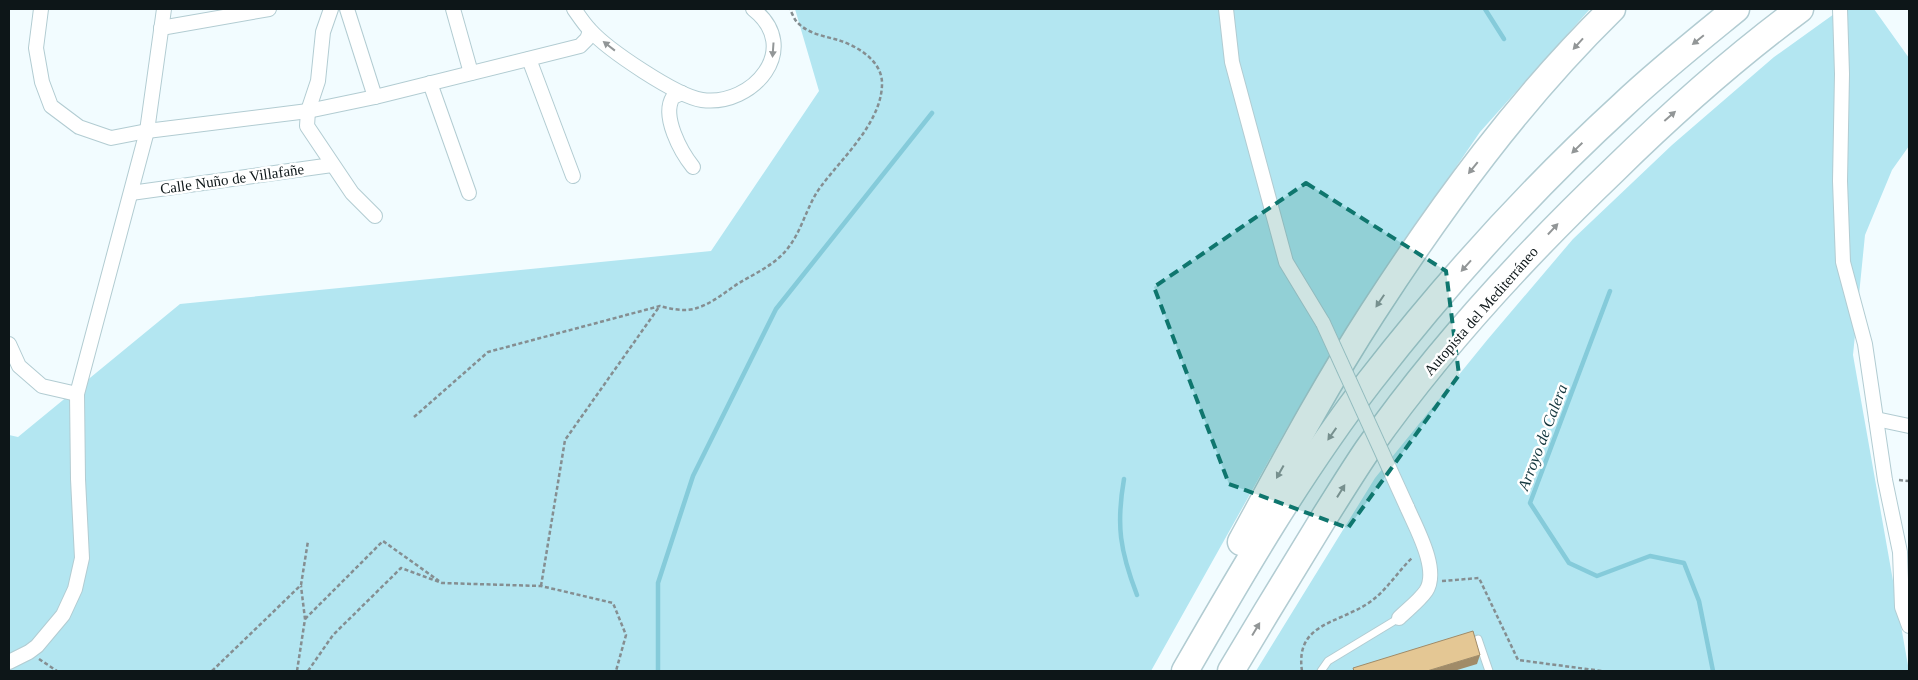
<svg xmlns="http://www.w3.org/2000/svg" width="1918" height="680" viewBox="0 0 1918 680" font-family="'Times New Roman',serif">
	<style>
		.green { fill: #b3e6f1 }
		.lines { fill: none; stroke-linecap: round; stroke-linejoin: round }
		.stream { stroke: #85cbda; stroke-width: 4.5 }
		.lane-casing { stroke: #b2ccd2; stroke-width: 9 }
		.street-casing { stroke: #b2ccd2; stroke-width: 16 }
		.highway-casing { stroke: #b2ccd2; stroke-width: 29 }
		.path { stroke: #858e91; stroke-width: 2.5; stroke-dasharray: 4 2.5; stroke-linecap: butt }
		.lane { stroke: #fff; stroke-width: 7 }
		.street { stroke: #fff; stroke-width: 14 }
		.highway { stroke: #fff; stroke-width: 26 }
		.street-bridge-casing { stroke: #b2ccd2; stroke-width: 16; stroke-linecap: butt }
		.street-bridge { stroke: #fff; stroke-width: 14 }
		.shaded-wall { fill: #a08b68 }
		.building { fill: #e4c794; stroke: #a08b68 }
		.oneway { fill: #929697 }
		.marked { fill: #0f766e; fill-opacity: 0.2; stroke: #0f766e; stroke-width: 4; stroke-dasharray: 10 6; stroke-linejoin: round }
		.labels { text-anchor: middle; stroke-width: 5; stroke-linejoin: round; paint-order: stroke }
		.street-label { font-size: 15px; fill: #0d1618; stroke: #fff }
		.water-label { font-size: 16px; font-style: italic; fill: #12353c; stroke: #fff }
	</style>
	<rect width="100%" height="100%" fill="#f2fcff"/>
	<g class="green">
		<path d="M795,9H1590L1480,132L1367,297L1287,428L1151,671H9V435L18,437L180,304L711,251L819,91Z"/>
		<path d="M1841,9H1874L1909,58V146L1892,170L1865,235L1853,355L1909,671H1256L1375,478L1488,339L1573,239L1672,145L1774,57Z"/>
	</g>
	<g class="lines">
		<g class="stream">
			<path d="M1485,9L1504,39"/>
			<path d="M1610,291L1530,503L1569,563L1597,576L1650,556L1684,563L1699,601L1713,671"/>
			<path d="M1124,479C1116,525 1120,551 1137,595"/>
			<path d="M658,671V583L693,476L776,309L932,113"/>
		</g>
		<defs>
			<g id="lane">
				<path d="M1478,639L1489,671"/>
				<path d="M1321,671L1328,661L1399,618"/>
			</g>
			<g id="street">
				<path d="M41,9L36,48L42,82L51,106L79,127L111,138L147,131L308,111L375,97L580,46L587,39L590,31"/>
				<path d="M331,9L323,32L318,81L308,111L307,126L352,193L375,216"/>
				<path d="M347,9L375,97"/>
				<path d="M453,9L471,73"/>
				<path d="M574,9C579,16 584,24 590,30C608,50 676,96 702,100C753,107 803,48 753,9"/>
				<path d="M1226,9L1232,62L1286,262L1323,323"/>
				<path d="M1840,9L1842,74L1840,181L1843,262L1865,344L1885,480L1900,552L1902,607L1909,626"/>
				<path d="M161,28L269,9"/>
				<path d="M529,59L573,176"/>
				<path d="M430,83L469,193"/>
				<path d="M682,93L673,97C661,116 681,152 693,167"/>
				<path d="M131,193L332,165"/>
				<path d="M9,344L19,366L42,386L77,394"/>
				<path d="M1876,419L1909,426"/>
				<path d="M1399,618C1407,610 1419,601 1426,591C1440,570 1416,528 1407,507"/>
				<path d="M9,662L29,652L37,646L63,615L75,589L82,558L78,479L77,394L147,131L164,9"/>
			</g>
			<g id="highway">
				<path d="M1241,542C1283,465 1325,386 1373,312C1443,204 1520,99 1612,9"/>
				<path d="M1185,671C1242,572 1300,472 1370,381C1447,282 1531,189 1623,105C1659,71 1698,40 1736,9"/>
				<path d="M1231,671C1262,619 1293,568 1325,516C1339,494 1353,471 1368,449C1439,348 1524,256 1613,171C1672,113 1734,58 1800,9"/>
			</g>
		</defs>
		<use href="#lane" class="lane-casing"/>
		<use href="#street" class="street-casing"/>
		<use href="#highway" class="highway-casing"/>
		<g class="path">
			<path d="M414,417L488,352L660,306C671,309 686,312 697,308C713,303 725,292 739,283C756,273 776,264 788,248C803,229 807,204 822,185C843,157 883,121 882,82C881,60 857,46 838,40C824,36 808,34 797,22C794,19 792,13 790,9"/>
			<path d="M1899,480L1909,481"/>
			<path d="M1442,581L1479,578L1518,660L1602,671"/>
			<path d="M541,586L565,440L659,307"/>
			<path d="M305,619L383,541L439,581"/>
			<path d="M39,659L57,671"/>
			<path d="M212,671L301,585L308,541"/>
			<path d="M297,671L305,619L301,586"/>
			<path d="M308,671L333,635L401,568L442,583L541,586L613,603L626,635L616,671"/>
			<path d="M1302,671C1295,624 1336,624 1367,604C1386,592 1397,572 1413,557"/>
		</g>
		<use href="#lane" class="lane"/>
		<use href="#street" class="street"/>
		<use href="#highway" class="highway"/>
		<defs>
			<path id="street-bridge" d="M1323,323L1407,507"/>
		</defs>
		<use href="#street-bridge" class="street-bridge-casing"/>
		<use href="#street-bridge" class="street-bridge"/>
	</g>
	<path class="shaded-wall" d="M1480,655L1477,664L1454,671H1427Z"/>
	<path class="building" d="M1473,631L1480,655L1427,671H1354L1353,668Z"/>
	<defs><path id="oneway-solid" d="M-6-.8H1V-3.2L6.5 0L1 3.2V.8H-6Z" transform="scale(1.25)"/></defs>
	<g class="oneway">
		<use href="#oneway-solid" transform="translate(1698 40) rotate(141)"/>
		<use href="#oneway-solid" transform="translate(1578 44) rotate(132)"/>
		<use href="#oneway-solid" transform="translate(609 46) rotate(-142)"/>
		<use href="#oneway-solid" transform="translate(773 50) rotate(94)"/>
		<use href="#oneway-solid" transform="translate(1670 116) rotate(-41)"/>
		<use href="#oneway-solid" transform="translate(1577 148) rotate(136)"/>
		<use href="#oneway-solid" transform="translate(1473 168) rotate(129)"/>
		<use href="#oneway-solid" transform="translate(1553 229) rotate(-47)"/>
		<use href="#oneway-solid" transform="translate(1466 266) rotate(132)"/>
		<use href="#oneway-solid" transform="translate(1380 301) rotate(124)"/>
		<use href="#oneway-solid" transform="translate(1332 434) rotate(125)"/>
		<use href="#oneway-solid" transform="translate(1280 472) rotate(119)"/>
		<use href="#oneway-solid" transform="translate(1341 491) rotate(-58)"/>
		<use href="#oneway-solid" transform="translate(1256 629) rotate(-59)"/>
	</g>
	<path class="marked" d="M1306,183L1446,271L1459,375L1348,528L1229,484L1154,287Z"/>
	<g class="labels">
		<g class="street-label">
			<text transform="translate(232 179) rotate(-8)" y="5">Calle Nuño de Villafañe</text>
			<text transform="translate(1481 311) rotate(-49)" y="5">Autopista del Mediterráneo</text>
		</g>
		<g class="water-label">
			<text transform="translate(1542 437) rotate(-69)" y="6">Arroyo de Calera</text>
		</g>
	</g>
	<rect width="1918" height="680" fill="none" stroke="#0d1618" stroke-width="20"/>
</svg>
